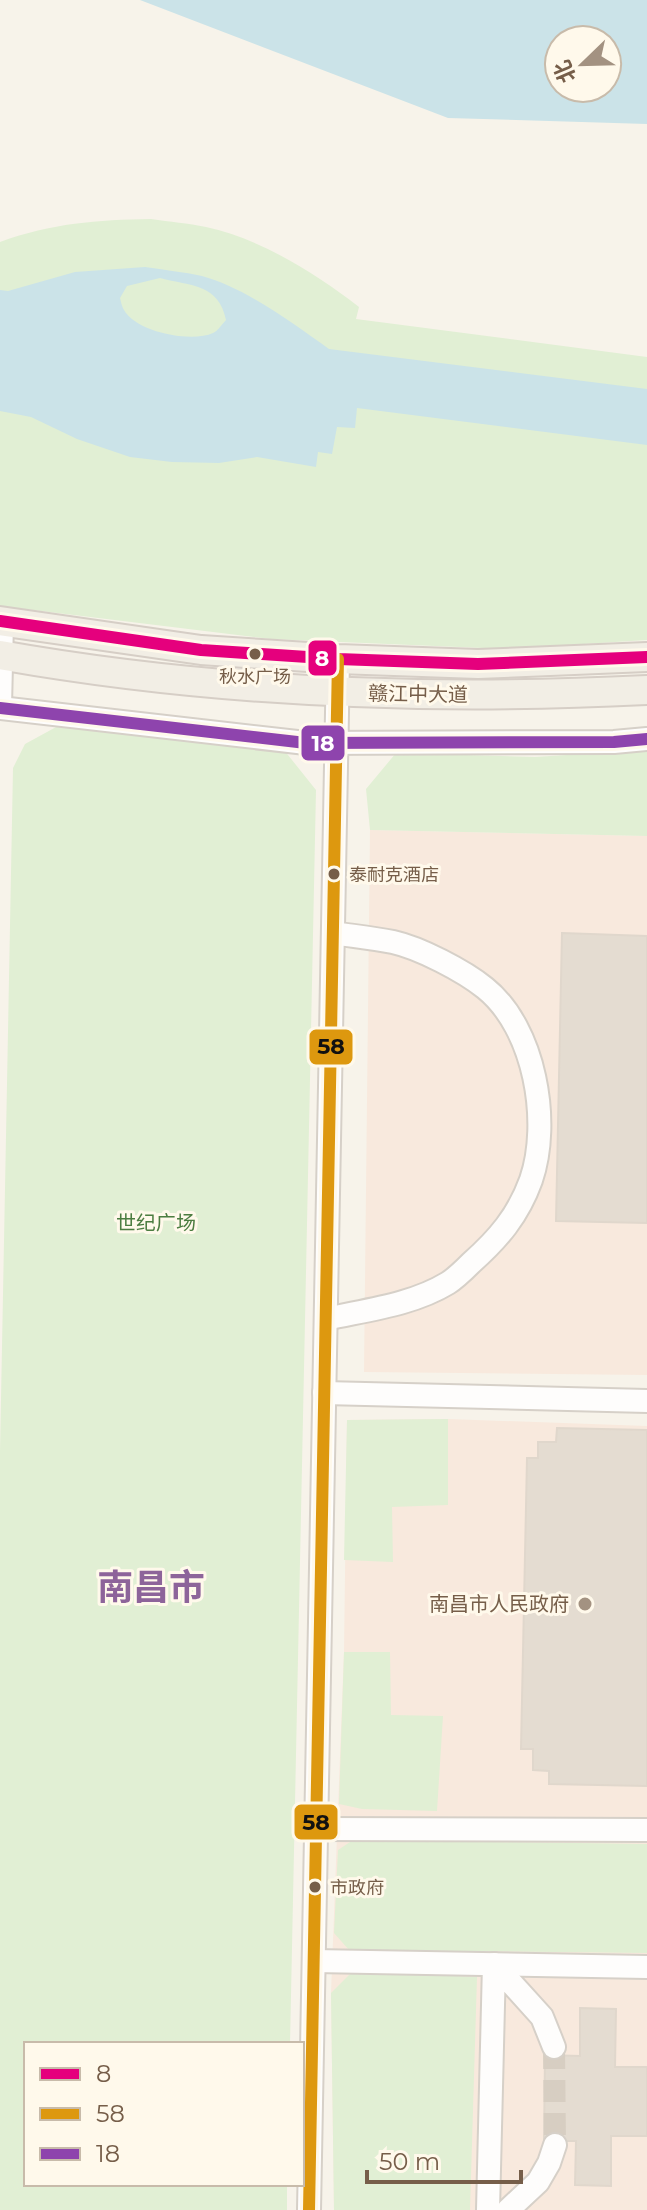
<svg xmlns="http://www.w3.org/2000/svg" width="647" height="2210" viewBox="0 0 647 2210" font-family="Montserrat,'Noto Sans SC',sans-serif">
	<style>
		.commercial { fill: #f8e9dd }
		.green { fill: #e1efd4 }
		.water { fill: #cbe3e8; fill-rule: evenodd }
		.building { fill: #e4dcd1; stroke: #e0d7cc; stroke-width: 2 }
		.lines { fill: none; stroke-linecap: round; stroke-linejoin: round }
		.minor-tunnel { stroke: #d7cec2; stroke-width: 22; stroke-dasharray: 22 11; stroke-linecap: butt }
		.minor-casing { stroke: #d6d0c8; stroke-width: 26 }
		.major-casing { stroke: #d6cec6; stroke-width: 32 }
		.minor { stroke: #fefdfc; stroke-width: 22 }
		.major { stroke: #f2eee5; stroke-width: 28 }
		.bus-1-casing { stroke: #fff9eb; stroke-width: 18 }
		.bus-2-casing { stroke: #fff9eb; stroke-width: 18 }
		.bus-3-casing { stroke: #fff9eb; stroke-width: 18 }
		.bus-1 { stroke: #e5007d; stroke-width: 12 }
		.bus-2 { stroke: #dd980f; stroke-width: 12 }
		.bus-3 { stroke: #8e44ad; stroke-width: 12 }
		.bus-dot { fill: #765e49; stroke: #fff9eb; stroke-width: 3 }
		.poi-dot { fill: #a39281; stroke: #fff9eb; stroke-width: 3 }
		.labels { text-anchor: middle; stroke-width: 6; stroke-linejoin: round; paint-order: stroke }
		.bus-label { font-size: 18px; fill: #765e49; stroke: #fff9eb; text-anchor: start }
		.street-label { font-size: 20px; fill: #765e49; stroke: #fff9eb }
		.park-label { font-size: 20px; fill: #4c7d41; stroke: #fff9eb }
		.poi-label { font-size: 20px; fill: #765e49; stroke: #fff9eb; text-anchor: end }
		.town-label { font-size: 36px; font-weight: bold; fill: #8d649a; stroke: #fff9eb }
		.line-badge { stroke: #fff9eb; stroke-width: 3 }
		.badge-label { font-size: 22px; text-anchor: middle; font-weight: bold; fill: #fff }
		.pale-badge-label { font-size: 22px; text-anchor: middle; font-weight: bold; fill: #111 }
	</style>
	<rect width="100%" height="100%" fill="#f7f3ea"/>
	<g class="commercial">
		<path d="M370,830L647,836V1375L364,1372Z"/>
		<path d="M448,1419L647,1426V2210H334L331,1993L344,1652L347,1420Z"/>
	</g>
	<g class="green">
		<path d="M151,219C170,222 188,223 206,227C259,238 317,274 359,307L356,319L647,357V640L506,649L270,639L0,606V242C52,223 97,220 151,219Z"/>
		<path d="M58,726L284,750L316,790L290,2044H26V2184H287V2210H0V1452L13,768L25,744Z"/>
		<path d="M647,750V836L370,830L366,789L396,753L535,757Z"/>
		<path d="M448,1419V1505L392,1507L393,1562L344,1560L347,1420Z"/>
		<path d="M344,1652H390L391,1715L443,1716L437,1811L362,1809L339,1804Z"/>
		<path d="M353,1840L647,1844V1953L349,1950L334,1933L338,1850Z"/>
		<path d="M353,1971L477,1977L470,2210H334L331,1993Z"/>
	</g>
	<g class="water">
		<path d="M140,0H647V124L448,118ZM559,40H607V88H559Z"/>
		<path d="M145,267C164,270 184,272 202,276C244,287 294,324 329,349L647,389V445L357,408L355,428L337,427L332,454L318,452L316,467L257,457L219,463L172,462L130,457L77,439L31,417L0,411V290L8,291L75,272ZM160,278C191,286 219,284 226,320C222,324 218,331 213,333C191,343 136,332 124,310C122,307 121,302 120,298L127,286Z"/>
	</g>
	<g class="building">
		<path d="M562,933L647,936V1223L556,1221Z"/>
		<path d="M557,1428L647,1430V1786L549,1784V1771L533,1770V1749H521L527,1458H538V1442H556Z"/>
		<path d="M580,2008L616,2009L615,2067H647V2136H611V2186L575,2185L576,2141H544L545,2055L580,2056Z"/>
	</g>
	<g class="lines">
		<path class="minor-tunnel" d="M554,2047L555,2145"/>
		<defs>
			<g id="minor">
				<path d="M0,706L2,622"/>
				<path d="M0,708L306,743L614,742L647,739"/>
				<path d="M326,1319C366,1310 412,1305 448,1283C456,1278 464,1270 471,1263C498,1239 518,1216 531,1180C551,1122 535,1028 485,988C464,971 420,948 393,942C373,938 353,936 333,933"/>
				<path d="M324,1393L647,1401"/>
				<path d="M316,1829L647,1830"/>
				<path d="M314,1961L647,1967"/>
				<path d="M309,2210L338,659"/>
				<path d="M488,2210L494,1964L542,2017L554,2047"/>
				<path d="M508,2210L538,2182L549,2163L555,2145"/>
			</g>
			<g id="major">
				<path d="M0,621L201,650L338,659L478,664L647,657"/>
				<path d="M0,655C214,693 430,701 647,690"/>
			</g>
		</defs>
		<use href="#minor" class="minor-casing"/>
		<use href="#major" class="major-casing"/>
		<use href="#minor" class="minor"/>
		<use href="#major" class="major"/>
		<defs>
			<path id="bus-1" d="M0,621L201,650L338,659L478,664L647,657"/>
			<path id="bus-2" d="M309,2210L338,659"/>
			<path id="bus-3" d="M0,708L306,743L614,742L647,739"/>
		</defs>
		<use href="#bus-1" class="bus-1-casing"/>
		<use href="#bus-2" class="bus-2-casing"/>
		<use href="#bus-3" class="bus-3-casing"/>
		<use href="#bus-1" class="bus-1"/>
		<use href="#bus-2" class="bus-2"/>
		<use href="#bus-3" class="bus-3"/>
	</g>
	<g class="bus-dot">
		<circle cx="255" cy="654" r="7"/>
		<circle cx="334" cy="874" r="7"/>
		<circle cx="315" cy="1887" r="7"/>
	</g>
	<circle class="poi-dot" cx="585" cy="1604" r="8"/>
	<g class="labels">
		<g class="bus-label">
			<text x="255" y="683" text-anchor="middle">秋水广场</text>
			<text x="349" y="881">泰耐克酒店</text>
			<text x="330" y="1894">市政府</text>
		</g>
		<g class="street-label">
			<text transform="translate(418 694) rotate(1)" y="7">赣江中大道</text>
		</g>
		<g class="park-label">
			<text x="156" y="1230">世纪广场</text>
		</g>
		<g class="poi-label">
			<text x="569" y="1611">南昌市人民政府</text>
		</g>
		<g class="town-label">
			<text x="151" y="1600">南昌市</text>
		</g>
	</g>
	<g class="line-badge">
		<rect x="307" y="639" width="31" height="38" rx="8" fill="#e5007d"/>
		<rect x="300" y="724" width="46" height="38" rx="8" fill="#8e44ad"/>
		<rect x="308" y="1028" width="46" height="38" rx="8" fill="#dd980f"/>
		<rect x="293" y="1803" width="46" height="38" rx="8" fill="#dd980f"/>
	</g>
	<g class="badge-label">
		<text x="322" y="666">8</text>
		<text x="323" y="751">18</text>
	</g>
	<g class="pale-badge-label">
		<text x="331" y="1054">58</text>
		<text x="316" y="1830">58</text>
	</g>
	<rect x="24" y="2042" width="280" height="144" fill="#fff9eb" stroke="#c8bbaa" stroke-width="2"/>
	<rect x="40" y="2068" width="40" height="12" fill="#e5007d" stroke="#c8bbaa" stroke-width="2"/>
	<text x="96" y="2082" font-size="24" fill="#765e49">8</text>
	<rect x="40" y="2108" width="40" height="12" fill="#dd980f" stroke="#c8bbaa" stroke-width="2"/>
	<text x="96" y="2122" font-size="24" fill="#765e49">58</text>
	<rect x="40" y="2148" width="40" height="12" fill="#8e44ad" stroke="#c8bbaa" stroke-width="2"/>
	<text x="96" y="2162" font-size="24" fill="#765e49">18</text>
	<g transform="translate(583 64) rotate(247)"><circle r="38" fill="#fff9eb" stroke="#c8bbaa" stroke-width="2"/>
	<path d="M0-6L14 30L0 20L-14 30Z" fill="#a39281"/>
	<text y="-12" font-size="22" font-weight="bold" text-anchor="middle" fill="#765e49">北</text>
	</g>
	<path d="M367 2170v12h154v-12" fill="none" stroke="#765e49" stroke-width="4"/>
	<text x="379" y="2170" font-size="24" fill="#765e49" stroke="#fff9eb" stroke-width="6" paint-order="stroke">50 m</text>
</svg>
